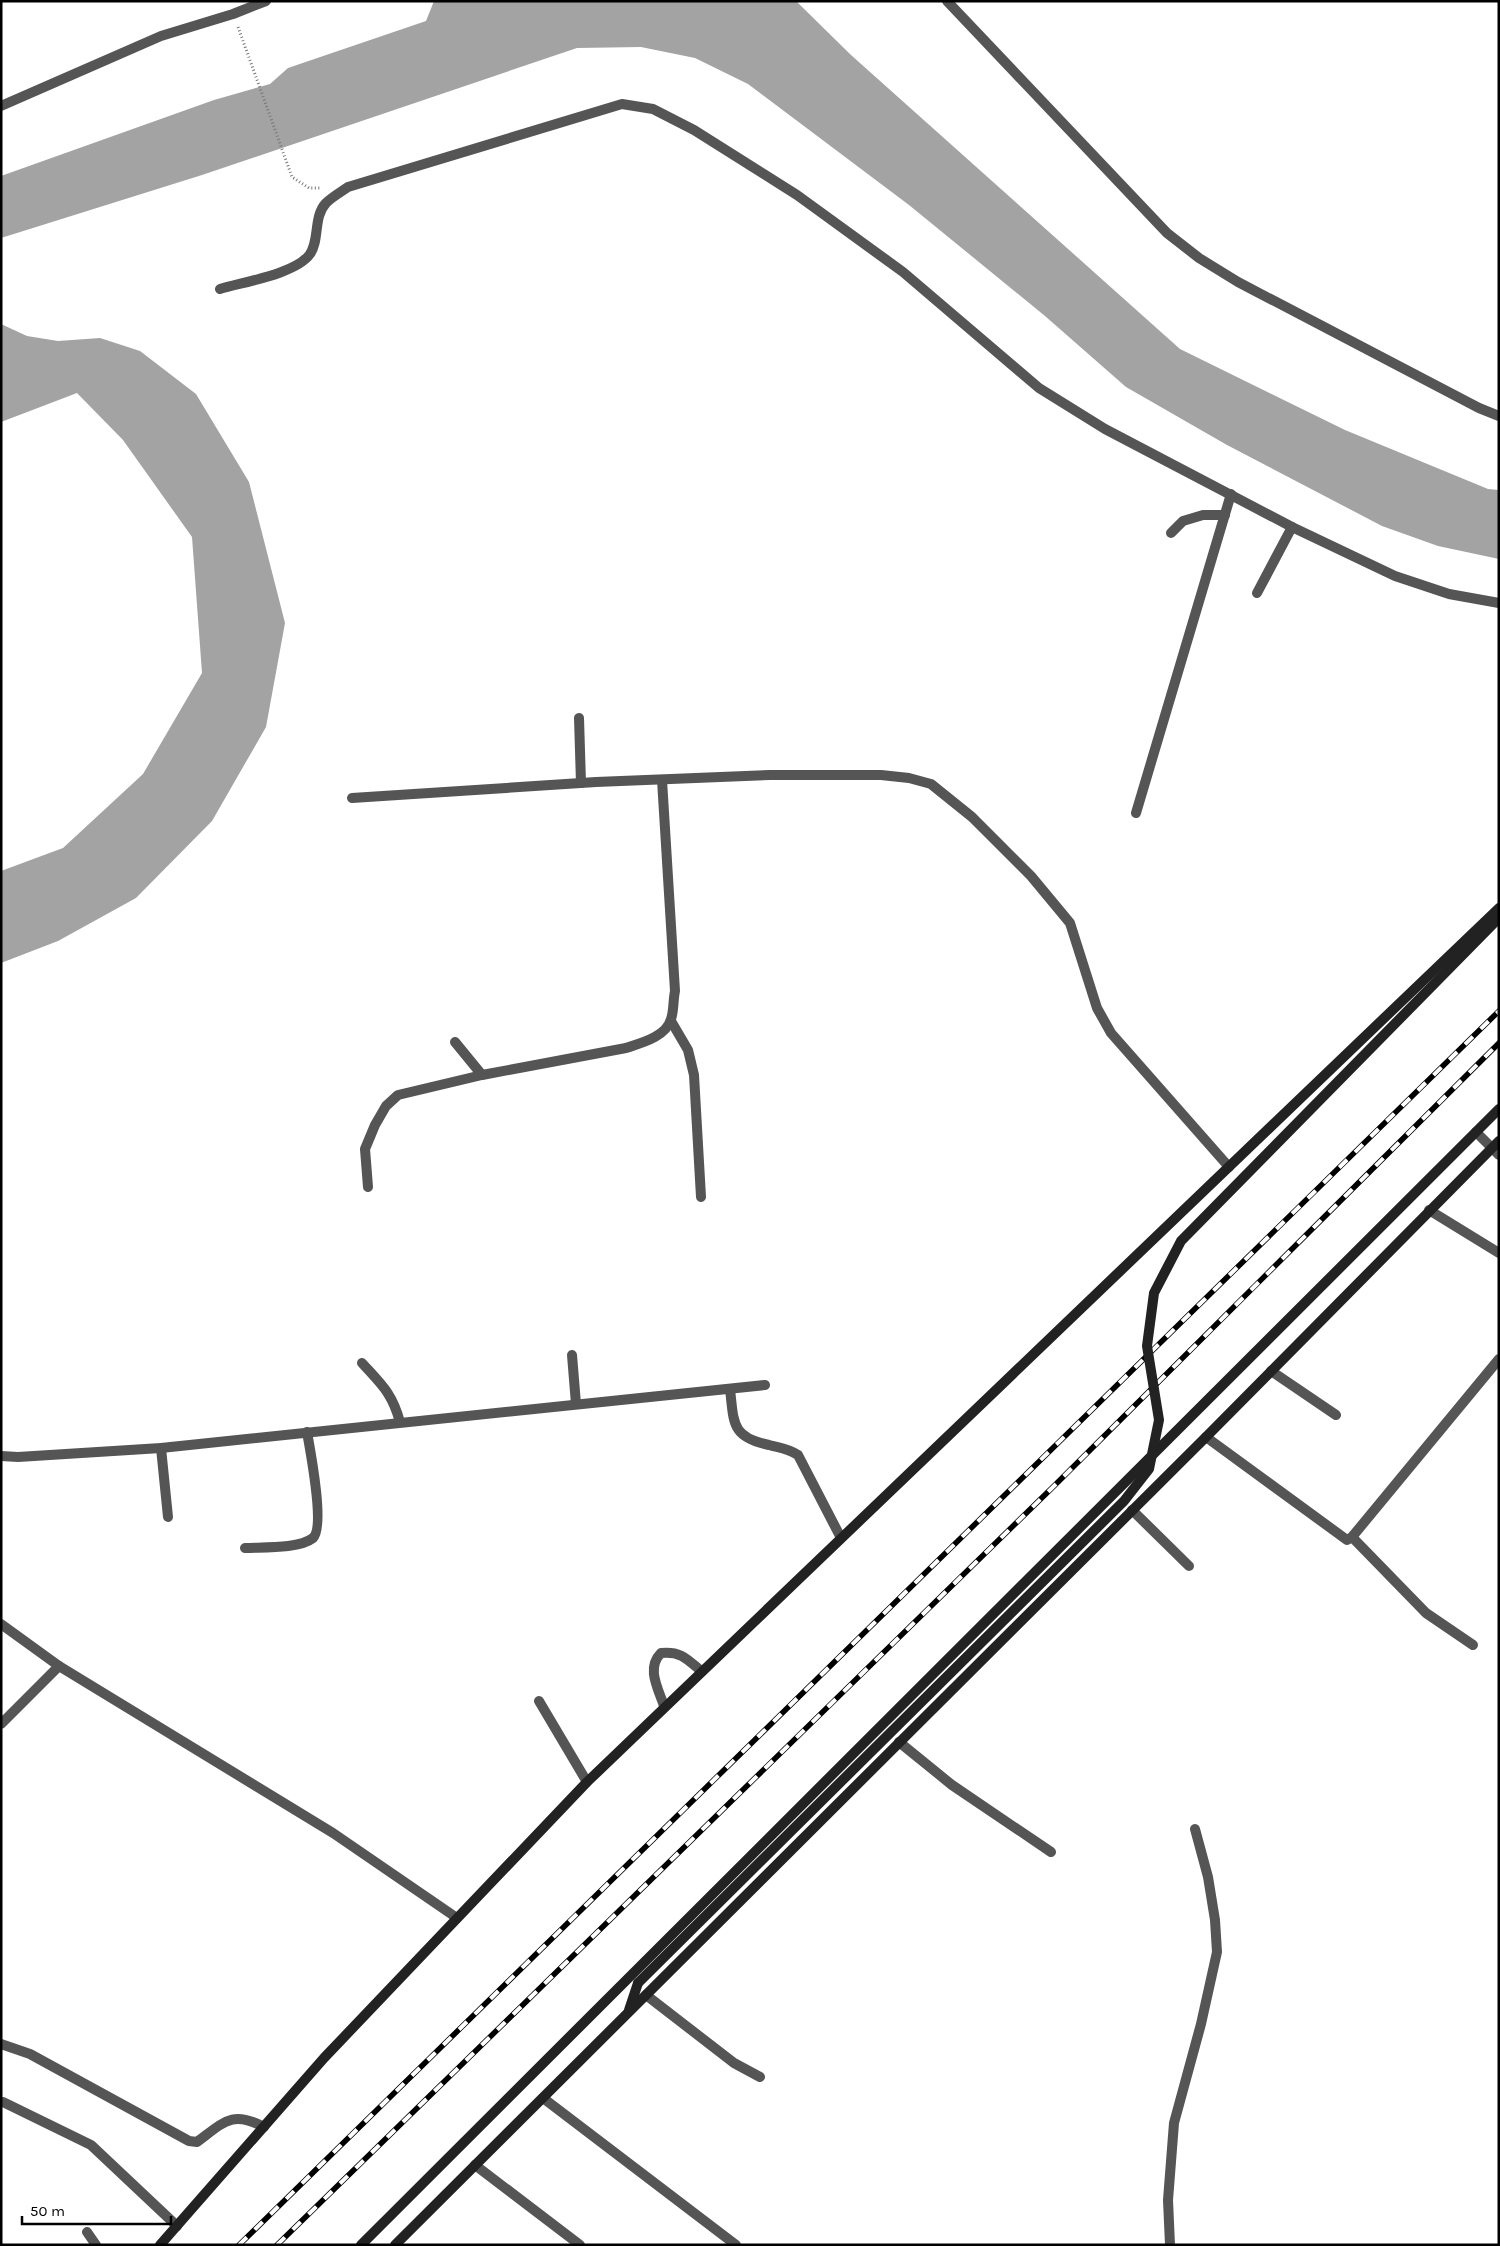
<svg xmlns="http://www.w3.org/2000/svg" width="1500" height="2246" viewBox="0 0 1500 2246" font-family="Karla,sans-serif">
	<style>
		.water { fill: #a3a3a3 }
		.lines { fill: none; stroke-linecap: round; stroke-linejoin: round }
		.path { stroke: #777; stroke-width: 3; stroke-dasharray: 1 2.5; stroke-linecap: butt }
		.lane { stroke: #555; stroke-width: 10 }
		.street { stroke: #555; stroke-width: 10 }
		.secondary { stroke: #222; stroke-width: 10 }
		.rail-casing { stroke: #000; stroke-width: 5.5 }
		.rail { stroke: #fff; stroke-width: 4; stroke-dasharray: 11; stroke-linecap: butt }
		.secondary-bridge { stroke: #222; stroke-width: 10 }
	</style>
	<rect width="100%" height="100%" fill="#fff"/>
	<g class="water">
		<path d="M434,1H796L851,55L1180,349L1345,430L1488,489L1499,490V559L1438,546L1382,526L1227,445L1126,387L1045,316L909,205L748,84L695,58L641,47L577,48L202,175L1,238V176L214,100L270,84L288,68L426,21Z"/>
		<path d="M1,324L27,336L58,341L100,338L140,351L196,394L249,482L285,623L266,727L212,821L136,898L58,941L1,963V871L63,848L143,774L202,673L192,537L123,440L77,393L1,422Z"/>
	</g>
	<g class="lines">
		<path class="path" d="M238,27L292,177L309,188H320"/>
		<g class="lane">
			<path d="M1171,533L1183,521L1203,515H1225"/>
			<path d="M1257,593L1292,527"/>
			<path d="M579,718L581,783"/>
			<path d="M1136,813L1231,494"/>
			<path d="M671,1021L688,1050L694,1075L701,1197"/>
			<path d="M455,1042L482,1075"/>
			<path d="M1476,1132L1499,1155"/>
			<path d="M572,1355L576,1404"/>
			<path d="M362,1363C382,1385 392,1393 400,1422"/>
			<path d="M1271,1371L1336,1415"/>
			<path d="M730,1389C734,1423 731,1437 769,1445C780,1448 787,1448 798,1455L841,1538"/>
			<path d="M161,1448L168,1517"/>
			<path d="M1132,1510L1189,1566"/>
			<path d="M1352,1537L1426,1613L1473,1645"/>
			<path d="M245,1548C263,1547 299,1549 313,1538C325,1527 310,1449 307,1432"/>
			<path d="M539,1701L587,1782"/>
			<path d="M664,1706C658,1688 646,1668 661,1653C681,1651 687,1659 701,1671"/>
			<path d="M899,1742L952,1785L1051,1852"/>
			<path d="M646,1995L734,2063L760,2077"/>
			<path d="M543,2098L736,2245"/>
			<path d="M475,2165L580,2245"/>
			<path d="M87,2232L96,2245"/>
		</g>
		<g class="street">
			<path d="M947,1L1167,233L1199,258L1238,282L1479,408L1499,416"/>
			<path d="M1,106L161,36L233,14L266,1"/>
			<path d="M220,289C243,282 296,274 310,254C320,239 313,217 326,203C332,197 341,192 348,187L622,104L653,109L694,130L797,195L903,272L1039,388L1105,429L1292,527L1395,576L1449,594L1499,603"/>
			<path d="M352,798L596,782L770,775H881L909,778L931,784L972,817L1031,876L1070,923L1097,1008L1111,1033L1229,1167"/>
			<path d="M368,1187L365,1149L375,1125L386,1106L398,1095L482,1075L626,1048C641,1043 666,1037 671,1019C674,1011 673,1000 675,991L662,780"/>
			<path d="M1429,1210L1499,1253"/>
			<path d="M1206,1437L1347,1540L1352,1537L1499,1359"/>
			<path d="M1,1456L18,1457L161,1448L765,1385"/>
			<path d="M1,1624L59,1666L333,1833L457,1918"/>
			<path d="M1,1724L59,1666"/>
			<path d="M1,2044L30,2054L189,2141L197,2142C224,2122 232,2110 264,2127"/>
			<path d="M3,2102L91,2145L177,2226"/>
			<path d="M1170,2245L1168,2200L1174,2123L1201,2024L1217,1952L1215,1920L1208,1877L1195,1829"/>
		</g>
		<g class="secondary">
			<path d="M629,2010L638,1983"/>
			<path d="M160,2245L324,2058L587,1782L1499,908"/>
			<path d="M361,2245L1499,1109"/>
			<path d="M395,2245L1206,1437L1499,1141"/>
		</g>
		<defs>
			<g id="rail">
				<path d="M239,2245L1499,1011"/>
				<path d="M277,2245L1054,1486L1499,1043"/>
			</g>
		</defs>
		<use href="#rail" class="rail-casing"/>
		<use href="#rail" class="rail"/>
		<path class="secondary-bridge" d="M638,1983L1124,1501L1149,1469L1159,1420L1147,1346L1154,1293L1181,1241L1499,918"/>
	</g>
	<rect width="1500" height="2246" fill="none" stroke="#000000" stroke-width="5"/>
	<path d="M22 2216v8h149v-8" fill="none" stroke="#000000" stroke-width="2.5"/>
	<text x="30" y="2216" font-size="15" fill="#000000" stroke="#ffffff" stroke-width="4" paint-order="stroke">50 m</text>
</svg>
